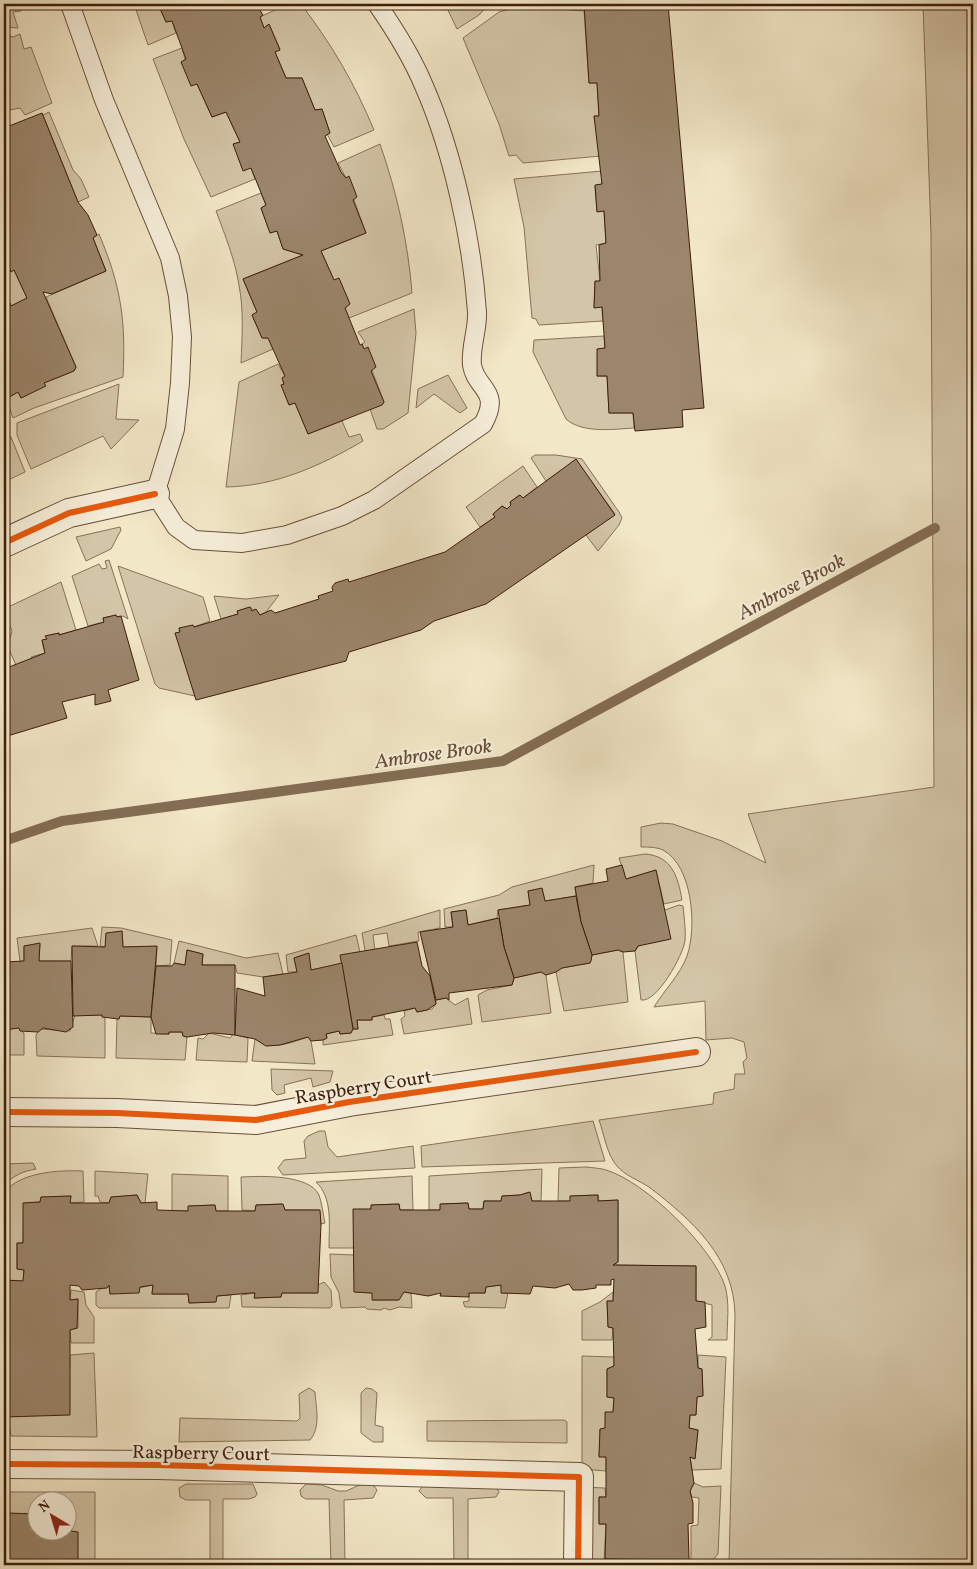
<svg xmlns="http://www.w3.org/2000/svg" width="977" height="1569" viewBox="0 0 977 1569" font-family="Vollkorn,serif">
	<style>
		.green { fill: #d3c5a7; stroke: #887158 }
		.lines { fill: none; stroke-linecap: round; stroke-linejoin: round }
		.stream { stroke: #846d54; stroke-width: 10 }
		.building { fill: #9b866c; stroke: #3d1d09 }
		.lane-casing { stroke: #6a5038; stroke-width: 20 }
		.street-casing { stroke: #6a5038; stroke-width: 30 }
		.lane { stroke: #f7efdb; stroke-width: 18 }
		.street { stroke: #f7efdb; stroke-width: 28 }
		.cycleway-casing { stroke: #f7efdb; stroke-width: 9 }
		.cycleway { stroke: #e8590c; stroke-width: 6 }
		.labels { text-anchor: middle; stroke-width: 4.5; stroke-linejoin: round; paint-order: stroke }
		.street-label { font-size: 19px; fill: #3d1d09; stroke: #f7efdb }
		.water-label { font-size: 20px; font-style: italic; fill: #674c35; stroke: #f7efdb }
	</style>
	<rect width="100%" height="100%" fill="#f2e7c7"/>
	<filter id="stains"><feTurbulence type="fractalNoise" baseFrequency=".004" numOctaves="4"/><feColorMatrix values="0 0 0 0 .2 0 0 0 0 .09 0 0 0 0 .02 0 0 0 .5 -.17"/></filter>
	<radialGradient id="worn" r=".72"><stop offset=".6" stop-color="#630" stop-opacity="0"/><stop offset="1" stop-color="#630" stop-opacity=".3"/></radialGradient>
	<g class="green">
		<path d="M4,4H19L21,11L13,12L18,28L4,27Z"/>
		<path d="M134,4H158L166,22L172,21L176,33L148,45Z"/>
		<path d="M288,4H301C332,45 354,82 374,130L334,147L327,134L330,133L322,109L315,110L302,78H286L275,52L280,49L269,24L264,28L260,17Z"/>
		<path d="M445,4H489L479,15L457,29Z"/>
		<path d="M923,4H973V1565H729L735,1315C734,1257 692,1220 649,1187C640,1181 624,1175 617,1166C607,1155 604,1134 599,1120L713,1104L714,1093L734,1089L735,1074H745L743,1062L747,1058L744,1042L732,1038L706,1040L705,1001L654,1007C665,989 680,975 687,956C697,928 693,866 663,850C656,847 648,847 641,847V827L661,823L673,824L722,841L766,863L748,814L934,787L931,234Z"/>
		<path d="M543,8L584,11L589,83H597L599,116H594L601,156L523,163L516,155L509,156L499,124L463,38L499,12L510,9Z"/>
		<path d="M4,34L13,37L20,34L24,49L31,47L52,103L25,115L20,108L10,110L4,94Z"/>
		<path d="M182,48L192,85L197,84L212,117L226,112L240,142L234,144L251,168L255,179L211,197L184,139L153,59Z"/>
		<path d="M49,112L73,170L81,179L89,197L78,202L42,113L43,115Z"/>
		<path d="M380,144C397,193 408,242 412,293L349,318L345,308L350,304L339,279L334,280L321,251L366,233L346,178L338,163Z"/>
		<path d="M602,171V184L595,186L597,211H604L606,243L596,245L600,281L595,282L594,307H602L603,321L539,325L536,319L532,318L524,227L514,179Z"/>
		<path d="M261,193L266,205L261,208L270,233L277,231L283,249L303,255L243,279L257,312L252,315L262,338H268L273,349L241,363C242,338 244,311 239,285C235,260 225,235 216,211Z"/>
		<path d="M99,234C121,286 126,320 123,377L34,408L13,418L6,399L18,392L21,398L45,386L44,383L74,371L76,367L46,297L106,271L93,238Z"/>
		<path d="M4,257L11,271L14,270L27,298L11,306L8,299L4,300Z"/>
		<path d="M414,309L416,333L408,413L383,429H377L370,409L382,405L384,402L362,344L365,342L358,332Z"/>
		<path d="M604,336L605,348L597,376H607L609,413H633L634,428C614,429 583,434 566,419L533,352L534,340Z"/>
		<path d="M278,364L285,376L282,378L284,384L281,385L289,405L295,403L308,434L342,421L349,437L360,434L363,441C320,466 276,486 226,487L239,382Z"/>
		<path d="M448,375L467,408L460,413L434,394L416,408L418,389Z"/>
		<path d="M119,384L116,419L139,420L111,449L103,436L31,469L17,435V423Z"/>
		<path d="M4,430L11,437L25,472L4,482Z"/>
		<path d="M535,455H556L582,459L619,512L622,518L619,525L598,551L586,535L615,514L576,460L546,481L531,458Z"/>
		<path d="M523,466L537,487L523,498L519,495L510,502L511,505L507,509L502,506L493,514L495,517L480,527L466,507Z"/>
		<path d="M120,527L121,530L111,549L86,561L76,537Z"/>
		<path d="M109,560L128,619L123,616L117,617L116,615L103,618L104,622L88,626L72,576L99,564L102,569L107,568L105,561Z"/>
		<path d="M118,566L203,597L210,621L194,627L179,629L195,696L159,688L155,684Z"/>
		<path d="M61,582L76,630L59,635V633L46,636L47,639L42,641L45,653L31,657L32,660L16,665L6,643C13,636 15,626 4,623V609Z"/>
		<path d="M279,595L266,612L260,615L250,607L238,611V614L221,619L214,596L246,599Z"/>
		<path d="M645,854C672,856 678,877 682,900L664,904L656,870L626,879L619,858Z"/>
		<path d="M594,865L593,883L575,887L576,896L545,901L542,889L528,891L530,905L498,910L497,918L468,925L466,910L451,912L453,927H445L444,909L499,895L512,887Z"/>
		<path d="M679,905L683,906C684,917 686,930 685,941C683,955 657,1003 641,1000L635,951L665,910Z"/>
		<path d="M440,910V928L418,932L419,941L389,946L387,933L373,935L375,951H365L362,933Z"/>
		<path d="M102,927L121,928L172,940L170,965L156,966L157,947H123L122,931L105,947L100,946Z"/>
		<path d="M92,928L98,946H72L71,961H39L40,944L24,946V961H20L17,938Z"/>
		<path d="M356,935L360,952L342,964L311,970L308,953L294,958L297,972H288L286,955Z"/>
		<path d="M179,941L246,958L278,953L283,974L263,977L237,973L235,965H202L203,954L187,950L185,965L174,963Z"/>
		<path d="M618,950L623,952L628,1002L564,1011L556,972L562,968L590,963L592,955Z"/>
		<path d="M541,972L546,975L551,1013L482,1022L478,995L487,990L512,985L514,978Z"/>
		<path d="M446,998L455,1005L468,998L472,1024L404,1034L401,1019L405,1016L404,1011L415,1008L417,1012L432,1009L436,1004V1000Z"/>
		<path d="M75,1015H102L105,1019V1058L37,1056L36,1035L40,1029L70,1031Z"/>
		<path d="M384,1015L385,1019H390L393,1035L323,1045V1040L327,1038L326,1034L339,1031L340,1034L351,1033L353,1029H358L357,1020H372V1017Z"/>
		<path d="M120,1016L151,1017V1033L169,1034V1032H182L183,1036L187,1037L185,1060L116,1058L117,1019H119Z"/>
		<path d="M7,1028H19L24,1033V1055H4V1030Z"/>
		<path d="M209,1033L230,1038L233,1034L248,1038L247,1062L196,1060L198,1038L203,1039Z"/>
		<path d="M308,1037L311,1041L315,1064L252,1061L255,1039C274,1050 287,1044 308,1037Z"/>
		<path d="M271,1069L333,1071L330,1082L313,1087L311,1078L284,1085L285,1093L277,1095L272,1090Z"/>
		<path d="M593,1121L605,1161L422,1167L421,1146Z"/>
		<path d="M319,1131H325L328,1147L337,1157L413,1146L415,1168L283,1175L278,1168L284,1160L306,1158L304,1141L308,1136Z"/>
		<path d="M33,1163L36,1169C23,1171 13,1176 4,1185V1164Z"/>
		<path d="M587,1167C593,1168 600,1168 606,1170C646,1182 712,1247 725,1286C730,1303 727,1322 727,1340H708L712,1337V1305L696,1301V1266L613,1265L618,1262V1200L599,1201L598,1195L571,1196L570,1201H558L559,1168Z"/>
		<path d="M542,1169L541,1201H532L529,1192L520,1195L502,1196L501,1201H484L483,1209H469L468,1203L441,1204L440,1210H429V1176Z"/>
		<path d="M83,1171L84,1202L70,1203L71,1196L41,1197L40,1202L24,1203L23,1243H17V1269L24,1270L23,1281L4,1280V1192C22,1172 57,1170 83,1171Z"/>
		<path d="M95,1171L148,1174L145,1203H141L137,1195L111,1197L109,1203L100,1202L98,1196H95Z"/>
		<path d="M172,1174L228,1176V1211H216L215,1205L189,1206L188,1211H172Z"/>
		<path d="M412,1176L413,1210H400L399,1204L372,1205L354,1248H329C329,1225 333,1198 316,1182Z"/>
		<path d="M241,1177C261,1176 309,1174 319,1195C322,1203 323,1214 325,1223L321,1224L319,1210H285L282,1204L256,1205L255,1211L242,1210Z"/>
		<path d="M330,1254L354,1255L355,1292L372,1293L373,1300H398L400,1292L411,1293L412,1308L399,1307L390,1310L384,1308L381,1310L367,1309L365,1307L341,1308L339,1293L331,1277Z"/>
		<path d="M324,1282L331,1290L332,1306L330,1308L242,1307L241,1295L255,1293V1298L281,1297L282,1293H317L318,1285Z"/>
		<path d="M107,1285H109L110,1294L153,1285L152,1294H188L189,1303L215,1302L217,1296L231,1295L229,1308H99L96,1305V1292Z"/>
		<path d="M501,1285L502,1293H508L505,1308L465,1307L463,1302L469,1301V1293H485L486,1287Z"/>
		<path d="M71,1290L84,1292L86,1305L94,1317V1343H71L70,1330L78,1328V1299L70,1300Z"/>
		<path d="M613,1292V1301H607L608,1327L613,1328L612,1340H582V1311L600,1302Z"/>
		<path d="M94,1353L97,1437L11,1436L8,1417L70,1367V1355Z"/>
		<path d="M698,1355L726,1357L721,1469L692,1470L690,1457L695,1458L698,1430L689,1428L690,1415H696L697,1397L703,1395L702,1369L698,1368Z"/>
		<path d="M582,1356L614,1357V1366L607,1369V1397L614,1398L613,1412L605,1428L600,1429L599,1456L606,1457V1471L582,1469Z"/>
		<path d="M309,1388L315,1392C316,1408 321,1427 310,1440L179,1442L180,1418L297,1421L300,1418L299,1394Z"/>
		<path d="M366,1388L372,1389L377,1393L375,1425L383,1427V1442H373L361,1433V1393Z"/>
		<path d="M564,1420L567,1422V1443L427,1441V1421Z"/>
		<path d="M364,1483L374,1486L377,1490L373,1498L344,1500L345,1565H331L329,1499H306L301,1496L300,1490L306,1484L322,1485L338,1491H346Z"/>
		<path d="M694,1483L703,1487L721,1486L718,1554L709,1565H657V1562L691,1560V1526L698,1525L699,1498L692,1497L690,1491Z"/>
		<path d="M186,1484H253L257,1494L255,1497L249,1499H223V1565H210V1500H186L180,1497L179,1488Z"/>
		<path d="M423,1486H496L499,1492L496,1497L468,1499V1565H454L453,1498H426L419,1491Z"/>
		<path d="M582,1487L605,1488L606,1497H599V1524H606L604,1562H634V1565H593L585,1560Z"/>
		<path d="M4,1492H95V1565H72L78,1532L71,1531L68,1502H38L37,1514L4,1513Z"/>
	</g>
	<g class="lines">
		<path class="stream" d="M4,841L62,821L503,761L935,528"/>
	</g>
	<g class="building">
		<path d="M158,4H256L263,15L260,17L264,28L269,24L280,50L275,52L286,78H302L315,110L322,109L330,133L325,136L341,172L346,178L349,176L357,197L353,200L366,233L321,251L334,280L339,278L350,304L345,308L360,345L362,344L364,349L368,347L376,367L371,371L384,402L382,405L308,434L295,403L289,405L281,385L284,384L282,378L285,376L268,338H262L252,315L257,312L243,279L303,255L283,249L277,231L270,233L261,208L266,205L251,168L243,171L233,144L240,142L226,112L212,117L197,84L191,86L181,62L186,59L172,21L166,22Z"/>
		<path d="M584,4H668L704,408L682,410L683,427L635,431L633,413H609L607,376H597V349L605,348L602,307L594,308L595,281H600L599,245L606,243L604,211L597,212L595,185L602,184L594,116H599L597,83H589Z"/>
		<path d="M42,113L78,202L88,215L97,235L93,238L106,271L52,294L43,292L76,367L74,371L44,383L46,386L21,398L18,392L4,400V300L8,298L11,306L27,298L14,270L11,272L4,257V128Z"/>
		<path d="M576,459L615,515L486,604L434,621L421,630L349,652L346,661L196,700L175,633L180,632L179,628L193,625L194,627L238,614L237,611L250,607L252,611L256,609L260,615L271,610L275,613L319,599L318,596L333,591L332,587L335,583L348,579L349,582L445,552L495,517L493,514L502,506L507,509L511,505L510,502L520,495L523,498Z"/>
		<path d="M116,615L117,617L121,616L139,680L108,690L111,701L95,705V694L62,702L67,718L4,737V669L45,653L42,640L47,639L45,636L59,633V635L104,622L103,618Z"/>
		<path d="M622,865L626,879L656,870L671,939L638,946L635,951L623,952L618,950L592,955L581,922L575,887L608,881L606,869Z"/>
		<path d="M542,888L545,901L576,896L581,922L592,955L591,961L590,963L562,968L556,972L546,975L541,972L514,978L504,947L498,910L530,905L528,891Z"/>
		<path d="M466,910L468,925L499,918L504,947L514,978L512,985L449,993V1000L446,998L436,1000L420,932L453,927L451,912Z"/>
		<path d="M122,931L123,947L157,946L151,1017L120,1016L119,1019L102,1017V1015L73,1016L72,946L105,947L106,933Z"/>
		<path d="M417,942L422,966L430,976L436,1004L427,1010L417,1012L415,1008L372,1017V1020H357L358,1029H353L340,955Z"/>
		<path d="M40,943L39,961H71L73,1027L66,1032L43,1028L38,1032L20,1031L19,1028L4,1030V962L24,961V946Z"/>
		<path d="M187,950L203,954L202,965H235V1035L213,1033L187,1037L183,1036L182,1032H169V1034H156L151,1017L156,966H172L174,963L185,965Z"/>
		<path d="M309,953L311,970L342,963L353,1029L351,1033L340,1034L339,1031L326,1034L327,1038L323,1040L311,1041L308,1037L280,1045L266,1046L255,1039L235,1035L237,988L265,996L263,977L297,972L294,958Z"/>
		<path d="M530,1192L532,1201H570V1196L598,1195V1201L618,1200V1262L613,1265L696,1266V1301L705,1302L706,1327L695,1329L698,1368L702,1369L703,1396L697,1397L696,1415H690L689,1428L698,1430L695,1459L690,1457L694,1483L690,1491L693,1503V1523L688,1524L689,1560L605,1559L606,1524H599V1497H606V1457H599L600,1429L605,1428V1412H613L614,1398L607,1397V1369L614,1366L613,1328L608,1327L607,1301H613L614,1279L611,1280V1285H596V1288L582,1290H573L569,1284L555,1288L533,1286L530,1294L501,1293V1285L486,1287L485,1293H469V1297L440,1296L441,1293L428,1296L404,1292L399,1300H372V1293L354,1292L353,1209H371V1205L399,1204L400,1210H440V1204L468,1203L469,1209H483L484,1201H501L502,1196L520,1195Z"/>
		<path d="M137,1195L141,1203L157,1202V1210L188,1211V1206L215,1205L216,1211H255L256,1205L283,1204L285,1210H320L321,1224L318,1293H282L281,1297L254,1298L255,1293H251L217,1296L216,1302L189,1303L188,1294H152L153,1285L140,1287L139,1293L110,1294L109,1285L107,1288L82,1290L79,1286L70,1285V1300L78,1299L77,1328L70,1330V1415L4,1417V1280L23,1281L24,1270L17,1269V1243H23V1203L40,1202L41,1197L71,1196L70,1203H109L111,1197Z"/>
		<path d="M4,1513L38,1514V1532H68V1514H71V1531L78,1532V1561L71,1562L72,1565H4Z"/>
	</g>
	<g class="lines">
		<defs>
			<path id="lane" d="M70,4L104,100L170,258L178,296L182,337L180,383L175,429L155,494L176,527L194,540L242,543L287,535L342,516L374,500L483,424C502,390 476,390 472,365C470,348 478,329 477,312C472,240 453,152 424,86C412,57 395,30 377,4"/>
			<g id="street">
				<path d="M4,543L69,513L155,494"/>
				<path d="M4,1112L117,1113L256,1120L349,1102L696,1052"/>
				<path d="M4,1464L157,1465L579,1477L578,1565"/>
			</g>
		</defs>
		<use href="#lane" class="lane-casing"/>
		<use href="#street" class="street-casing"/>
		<use href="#lane" class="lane"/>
		<use href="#street" class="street"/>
		<defs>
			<g id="cycleway">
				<path d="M4,543L69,513L155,494"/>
				<path d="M4,1112L117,1113L256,1120L349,1102L696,1052"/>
				<path d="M4,1464L157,1465L579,1477L578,1565"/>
			</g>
		</defs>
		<use href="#cycleway" class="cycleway-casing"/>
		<use href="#cycleway" class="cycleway"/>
	</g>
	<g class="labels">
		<g class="street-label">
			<text transform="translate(363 1086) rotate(-9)" y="7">Raspberry Court</text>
			<text transform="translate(201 1452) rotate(1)" y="7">Raspberry Court</text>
		</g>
		<g class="water-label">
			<text transform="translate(791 586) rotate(-28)" y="7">Ambrose Brook</text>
			<text transform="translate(433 753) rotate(-8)" y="7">Ambrose Brook</text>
		</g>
	</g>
	<rect width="977" height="1569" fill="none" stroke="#f2e7c7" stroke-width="20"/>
	<rect x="5" y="5" width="967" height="1559" fill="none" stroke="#3d1d09" stroke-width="2.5"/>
	<rect x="10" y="10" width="957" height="1549" fill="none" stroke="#3d1d09"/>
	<g transform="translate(52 1516) rotate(322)"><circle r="24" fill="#f7efdb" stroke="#ad9b87"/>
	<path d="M0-4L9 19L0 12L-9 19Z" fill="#8f2418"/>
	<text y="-8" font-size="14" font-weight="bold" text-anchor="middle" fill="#3d1d09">N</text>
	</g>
	<rect width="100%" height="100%" filter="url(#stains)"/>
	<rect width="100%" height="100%" fill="url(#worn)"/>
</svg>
